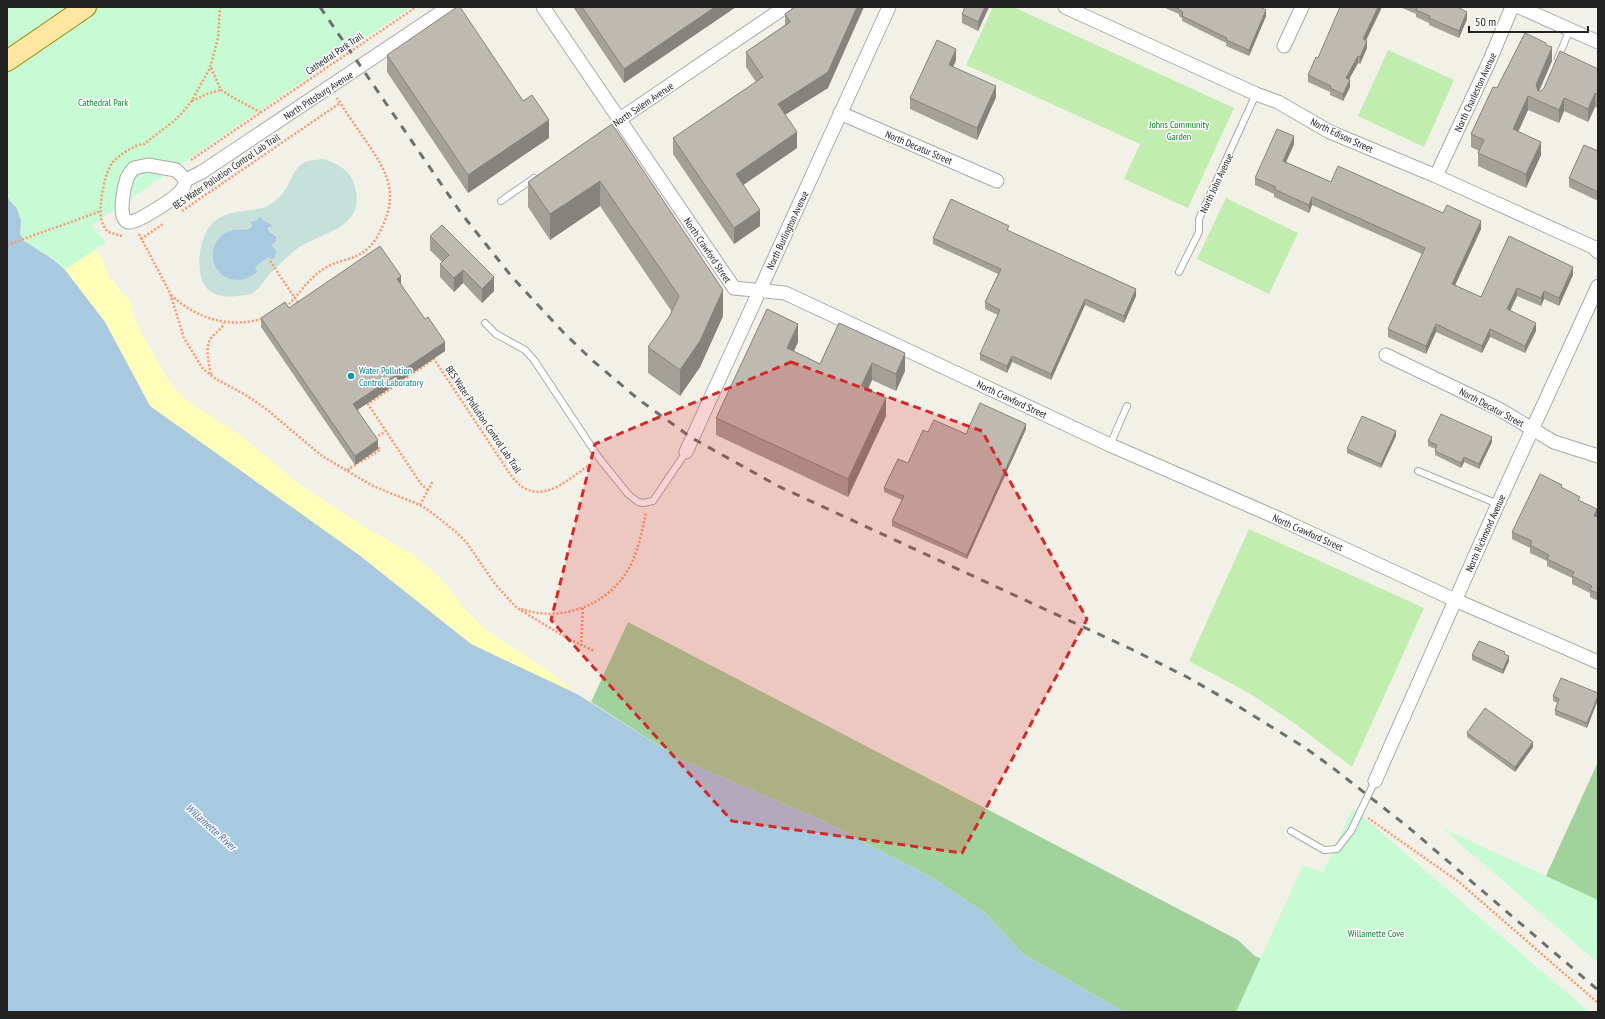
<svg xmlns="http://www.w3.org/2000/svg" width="1605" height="1019" viewBox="0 0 1605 1019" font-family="'PT Sans Narrow',sans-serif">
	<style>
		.grass { fill: #c1edae }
		.forest { fill: #a2d29c }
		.wetland { fill: #c5e1d9; fill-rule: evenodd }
		.sand { fill: #fffeb9 }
		.park { fill: #c6fbd4 }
		.water { fill: #a8c9e0 }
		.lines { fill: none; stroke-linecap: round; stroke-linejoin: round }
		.lane-casing { stroke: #a9a9a9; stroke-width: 8 }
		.street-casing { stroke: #a9a9a9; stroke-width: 15 }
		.primary-casing { stroke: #9f8800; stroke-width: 22 }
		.path { stroke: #fe976e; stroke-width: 2.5; stroke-dasharray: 2 2; stroke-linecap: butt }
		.lane { stroke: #fff; stroke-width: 6 }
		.street { stroke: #fff; stroke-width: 13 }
		.primary { stroke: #ffe7a1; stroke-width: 20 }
		.rail { stroke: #707070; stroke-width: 3; stroke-dasharray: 8 8; stroke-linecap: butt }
		.wall { fill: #a4a098 }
		.shaded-wall { fill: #86827c }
		.building { fill: #bfbab1; stroke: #86827c }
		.marked { fill: #d62828; fill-opacity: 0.2; stroke: #d62828; stroke-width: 3; stroke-dasharray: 8 5; stroke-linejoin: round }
		.culture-dot { fill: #0f9aa8; stroke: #fff; stroke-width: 1.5 }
		.labels { text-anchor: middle; stroke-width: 3; stroke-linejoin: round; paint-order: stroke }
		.street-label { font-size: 10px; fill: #222; stroke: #fff }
		.park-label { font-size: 10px; fill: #08872a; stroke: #fff }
		.culture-label { font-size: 10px; fill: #0d838f; stroke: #fff; text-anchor: start }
		.water-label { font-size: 11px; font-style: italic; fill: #4a6cb6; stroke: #fff }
	</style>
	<rect width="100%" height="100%" fill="#f2f1e8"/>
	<g class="grass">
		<path d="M993,7H1013L1234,108L1188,208L1124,179L1140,144L966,65Z"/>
		<path d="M1388,50L1454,80L1424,147L1358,116Z"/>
		<path d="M1226,198L1298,233L1269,294L1197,259Z"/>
		<path d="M1249,529L1424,608L1352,767L1297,725L1249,693L1189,661Z"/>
	</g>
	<g class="forest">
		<path d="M628,622L1238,940L1255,956L1290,971L1435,1012H1124L1023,954L985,913L931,877L819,819L680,759L591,702Z"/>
		<path d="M1598,762V962L1545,878Z"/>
	</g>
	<path class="wetland" d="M323,159C338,164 351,170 355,187C366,231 320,231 294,251C285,259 276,267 268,276C264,281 260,288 254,292C252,294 249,294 246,295C234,297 221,298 211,292C193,281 198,239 211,225C223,211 240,212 257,209C261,208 266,207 269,205C276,201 282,195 286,189C291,180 295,166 305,162C311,160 317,160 323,159ZM263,217V220L270,223L269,232L276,235V241L272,245L276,251L272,259L269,257H266L255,267V270L236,280L213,257C212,238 228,228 246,230V229L252,227L250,222L252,221L257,220L258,218Z"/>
	<path class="sand" d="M7,98L86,245L100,254L110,278L131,302L133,314L140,330L168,380L183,398L239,434L300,485L370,530L412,554L440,577L464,608L484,629L546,669L577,694L471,644L359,555L150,406L105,322L65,270L54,259L24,241L20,234L21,221L13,203L7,197Z"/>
	<g class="park">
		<path d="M7,7H411L92,225L106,242L65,270L54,259L24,241L20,234L21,221L13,203L7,197Z"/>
		<path d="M1353,808L1589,1012H1236L1303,865L1323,873Z"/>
		<path d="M1442,828L1598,900V963Z"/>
	</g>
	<g class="water">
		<path d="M7,197L17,209L21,221L20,234L24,241L54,260L65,270L105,322L150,406L359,555L471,644L577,694L680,759L819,819L931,877L985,913L1023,954L1124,1012H7Z"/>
		<path d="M259,217H262L263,220L271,224L272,226L268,228L269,232L276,236V241L272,245L276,251L275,257L272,259L268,257L255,267L257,272C251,277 245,280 237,280C202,278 205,224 246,230V229L251,228L252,225L250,222L257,220Z"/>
	</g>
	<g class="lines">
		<defs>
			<g id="lane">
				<path d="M1558,58L1570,29"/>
				<path d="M501,201L534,178"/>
				<path d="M1179,272L1199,232V219L1256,94"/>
				<path d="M485,323L496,334L525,350L534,360L599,458L628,494L638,502L643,503L653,501L686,452"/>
				<path d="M1110,445L1127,406"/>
				<path d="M1418,471L1498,504"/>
				<path d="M1291,831L1324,850L1337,849L1351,831L1375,781"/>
			</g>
			<g id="street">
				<path d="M543,7L734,288L785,293L1110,445L1280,519L1455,600L1598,662"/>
				<path d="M1065,7L1256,94L1278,102L1330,132L1436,176L1593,247L1598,252"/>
				<path d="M1519,7L1598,42"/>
				<path d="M1284,46L1302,7"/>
				<path d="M840,113L997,181"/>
				<path d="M620,119L785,7"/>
				<path d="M148,165L176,170L186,180C185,184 184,187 181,191C176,197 135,225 128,222C117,218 124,187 127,178C129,174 131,171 134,168Z"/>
				<path d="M1436,176L1490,60L1512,7"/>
				<path d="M186,180L202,172L449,7"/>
				<path d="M1386,355L1499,409L1554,442L1598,456"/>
				<path d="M686,452L889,7"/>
				<path d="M1375,781L1498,504L1598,286"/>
			</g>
			<path id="primary" d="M7,61L86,7"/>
		</defs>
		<use href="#lane" class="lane-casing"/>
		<use href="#street" class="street-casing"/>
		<use href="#primary" class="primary-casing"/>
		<g class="path">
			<path d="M211,68L221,90L232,97L262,113"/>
			<path d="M192,101L207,94L221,90"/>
			<path d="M191,160L416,7"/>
			<path d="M182,211L340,103"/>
			<path d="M139,234L170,293L184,338L203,369L216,379L244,394L265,408L322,456L373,486L420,505L431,512L456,532L467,543L495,584L517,608L567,638L594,651"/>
			<path d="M122,236L108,232C105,228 102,224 101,218C99,204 104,175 112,163C118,156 135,144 144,144L174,121L182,113L191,102L210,68L218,38L220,7"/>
			<path d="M141,239L163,224"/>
			<path d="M7,245L101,211"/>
			<path d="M270,261L299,304"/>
			<path d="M171,295C197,319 228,328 262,319"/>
			<path d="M286,307C299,295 307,280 322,270C335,260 353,261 366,250C374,244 379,234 383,225C399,191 385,169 366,141C356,127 346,112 337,98"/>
			<path d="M211,374C209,364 204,346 212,337C216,332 222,329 224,323"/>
			<path d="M375,438L386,431"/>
			<path d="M347,470L380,450L377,445"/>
			<path d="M428,490L421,484L368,404L434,359L510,474C536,511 564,482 591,464"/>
			<path d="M420,505L433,481"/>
			<path d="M521,609C561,623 609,605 629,568C638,552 642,531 646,513"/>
			<path d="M581,646L583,607"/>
			<path d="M1368,818L1459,882L1598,1003"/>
		</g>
		<use href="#lane" class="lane"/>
		<use href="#street" class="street"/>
		<use href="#primary" class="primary"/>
		<path class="rail" d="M320,7L461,213L512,277L564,333L592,360L638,399L692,438L778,486L1131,649L1187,677L1241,708L1304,747L1333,768L1408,827L1598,990"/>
	</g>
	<g class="wall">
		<path d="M573,7H736L624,83Z"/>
		<path d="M795,7L828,88L785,115L797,148L743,185L760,226L734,244L673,154V138L756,82L746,67V52L785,25V14Z"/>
		<path d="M965,7H989L978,31L962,23V14Z"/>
		<path d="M1163,7H1260L1266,16L1249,56L1226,46V43L1182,21V18L1179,16V14Z"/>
		<path d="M1340,7H1382L1366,41L1367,48L1360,64L1358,63L1349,79L1350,87L1343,101L1330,95V92L1308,82V75L1318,58Z"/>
		<path d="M1400,7H1461V9L1467,19L1459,38L1429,25V23L1416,17V14Z"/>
		<path d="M1546,45L1552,61L1539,91H1541L1598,69V108L1595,107L1588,122L1564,111L1559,123L1528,110L1518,132L1541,155L1526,188L1478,166V153L1479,151L1471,147V134L1497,88Z"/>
		<path d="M387,55L549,138L468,193L387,72Z"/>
		<path d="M956,60L953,67L996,97L977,140L910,109V98Z"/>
		<path d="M612,124L723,316L700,367L680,396L648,373V347L669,317L672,312L600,206L550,240L528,207V182Z"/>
		<path d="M1294,144L1286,162L1331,182L1443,213L1481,229L1455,285L1481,297L1509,236L1573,275L1559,306L1544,299L1541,306L1517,296L1510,311L1536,331L1525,353L1490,337L1482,353L1436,332L1426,354L1388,337V329L1422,254L1312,205L1309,213L1274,197V194L1255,185V178Z"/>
		<path d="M1598,151V201L1569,187V178Z"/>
		<path d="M1009,231L1136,296L1124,323L1085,305L1051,380L1012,362L1007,373L980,360V354L998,315L985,309V302L998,274L933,244V238Z"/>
		<path d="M430,236L494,291L482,303L463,283L454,292L440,277V264L442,262L430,250Z"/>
		<path d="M401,284L445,351L357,410L378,449L355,465L261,327V318Z"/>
		<path d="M839,323L905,371L896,391L872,380L868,390L886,416L848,497L716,435V418L798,342L794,351L820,364Z"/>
		<path d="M1026,429L967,559L892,526V521L902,500L884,492V488L908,463L928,432L966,434Z"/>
		<path d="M1396,436L1381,468L1347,453V449Z"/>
		<path d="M1428,441L1492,442L1479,469L1464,462L1461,468L1435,455V451L1436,449L1428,446Z"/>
		<path d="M1562,488L1580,501L1598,517V601L1590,597V593L1572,584V578L1547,566V561L1530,553V548L1512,539V532Z"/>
		<path d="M1472,655H1505L1509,661L1503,674L1472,660Z"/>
		<path d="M1598,693L1587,728L1555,715V710L1558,703L1553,701V696Z"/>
		<path d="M1467,733L1533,747L1515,772L1467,737Z"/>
	</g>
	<g class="shaded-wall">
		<path d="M715,7H736L624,83V69Z"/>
		<path d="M857,7H864L828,88L778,119V104Z"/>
		<path d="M985,7H989L978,31V22Z"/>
		<path d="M1378,7H1382L1363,46V39Z"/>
		<path d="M1266,10V16L1249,56V50Z"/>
		<path d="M1467,12V19L1459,38V31Z"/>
		<path d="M1367,41V48L1360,64V57Z"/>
		<path d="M1552,47V61L1536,98V85Z"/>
		<path d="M956,49V60L949,77V65Z"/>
		<path d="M1358,56V63L1346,85V78Z"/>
		<path d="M1350,80V87L1343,101V94Z"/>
		<path d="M996,86V97L977,140V128Z"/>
		<path d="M1595,93V107L1588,122V109Z"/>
		<path d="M1528,96V110L1513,143V129Z"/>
		<path d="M1564,98V111L1559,123V110Z"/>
		<path d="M549,120V138L468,193V175Z"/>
		<path d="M797,132V148L736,190V174Z"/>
		<path d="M1294,136V144L1283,169V161Z"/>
		<path d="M1541,142V155L1526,188V174Z"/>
		<path d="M600,181V206L550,240V214Z"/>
		<path d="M1312,197V205L1309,213V205Z"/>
		<path d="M760,210V226L734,244V228Z"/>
		<path d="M1481,221V229L1452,292V284Z"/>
		<path d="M1573,267V275L1559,306V298Z"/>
		<path d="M463,270V283L454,292V278Z"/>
		<path d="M401,276V285L397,279Z"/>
		<path d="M494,277V291L482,303V289Z"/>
		<path d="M1517,288V296L1507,317V309Z"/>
		<path d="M1136,289V296L1124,323V316Z"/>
		<path d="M723,290V316L700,367L680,396V370Z"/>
		<path d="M1544,291V299L1541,306V298Z"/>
		<path d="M1085,299V305L1051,380V374Z"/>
		<path d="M1536,323V331L1525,353V346Z"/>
		<path d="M798,324V342L787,366V348Z"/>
		<path d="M1436,324V332L1426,354V346Z"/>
		<path d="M1490,329V337L1482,353V346Z"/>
		<path d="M445,342V351L353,413V404Z"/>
		<path d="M905,353V371L896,391V374Z"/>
		<path d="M1012,356V362L1007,373V366Z"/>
		<path d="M872,363V380L861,404V386Z"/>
		<path d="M886,398V416L848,497V479Z"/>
		<path d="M1026,424V429L967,559V555Z"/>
		<path d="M1396,431V436L1381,468V464Z"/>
		<path d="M1492,437V442L1479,469V464Z"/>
		<path d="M378,440V449L355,465V456Z"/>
		<path d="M1464,457V462L1461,468V463Z"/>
		<path d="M1597,509V517L1594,516Z"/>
		<path d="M1509,656V661L1503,674V670Z"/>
		<path d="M1598,696V700L1587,728V723Z"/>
		<path d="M1533,742V747L1515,772V767Z"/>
	</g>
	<g class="building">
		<path d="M457,7H460L523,101L532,95L549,120L468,175L387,55Z"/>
		<path d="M582,7H715L624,69Z"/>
		<path d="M795,7H857L828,72L778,104L797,132L736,174L760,210L734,228L673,138L763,77L746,52L790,22L785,14Z"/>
		<path d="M965,7H985L978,22L962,14Z"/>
		<path d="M1175,7H1260L1266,10L1249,50L1226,40L1227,38L1182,16L1183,12L1179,10V9Z"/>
		<path d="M1340,7H1378L1363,39L1367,41L1360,57L1358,56L1346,78L1350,80L1343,94L1330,88L1331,86L1308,75L1316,57L1318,58Z"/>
		<path d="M1415,7H1459V8L1467,12L1459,31L1429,18L1430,16L1416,10L1417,8Z"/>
		<path d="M1525,33L1546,43V45L1552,47L1536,85L1538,91H1541L1544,88L1560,51L1598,69V95L1595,93L1588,109L1564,98L1559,110L1528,96L1513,129L1541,142L1526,174L1478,153L1484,140L1471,134L1493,87L1497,88Z"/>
		<path d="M937,40L956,49L949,65L996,86L977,128L910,98Z"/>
		<path d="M612,124L723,290L700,341L680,370L648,347L669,317L679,296L600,181L550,214L528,182Z"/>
		<path d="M1277,129L1294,136L1283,161L1331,182L1338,166L1443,213L1447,205L1481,221L1452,284L1481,297L1509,236L1573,267L1559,298L1544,291L1541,298L1517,288L1507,309L1536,323L1525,346L1490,329L1482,346L1436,324L1426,346L1388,329L1425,248L1312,197L1309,205L1274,189L1276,187L1255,178Z"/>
		<path d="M1584,145L1598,151V192L1569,178Z"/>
		<path d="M951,199L1009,226L1007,230L1136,289L1124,316L1085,299L1051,374L1012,356L1007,366L980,354L1000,310L985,302L1001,269L933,238Z"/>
		<path d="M442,225L494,277L482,289L463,270L454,278L440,264L449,255L430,236Z"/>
		<path d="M380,246L401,276L397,279L425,319L428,317L445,342L353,404L378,440L355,456L261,318L285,302L289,308Z"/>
		<path d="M767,309L798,324L787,348L820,364L839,323L905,353L896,374L872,363L861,386L886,398L848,479L716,418Z"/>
		<path d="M980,403L1026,424L967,555L892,521L904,496L884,488L898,459L908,463L923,430L928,432L934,420L966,434Z"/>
		<path d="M1441,414L1492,437L1479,464L1464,457L1461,463L1435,451L1437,445L1428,441Z"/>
		<path d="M1362,416L1396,431L1381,464L1347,449Z"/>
		<path d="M1540,474L1562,485L1561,487L1580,497L1578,500L1597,509L1594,516L1598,517V593L1590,590L1592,586L1572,576L1574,572L1547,559L1549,555L1530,545L1532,541L1512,532Z"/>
		<path d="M1479,641L1505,652L1504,654L1509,656L1503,670L1472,655Z"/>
		<path d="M1561,678L1598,693V696L1587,723L1555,710L1559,699L1553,696Z"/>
		<path d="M1485,708L1533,742L1515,767L1467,733Z"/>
	</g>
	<path class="marked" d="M791,362L982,431L1087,619L962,853L732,821L551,620L595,444Z"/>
	<circle class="culture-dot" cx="351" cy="376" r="4"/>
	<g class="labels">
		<g class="street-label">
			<text transform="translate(334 53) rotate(-34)" y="4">Cathedral Park Trail</text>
			<text transform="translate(1475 92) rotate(-65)" y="4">North Charleston Avenue</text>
			<text transform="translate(318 95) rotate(-33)" y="4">North Pittsburg Avenue</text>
			<text transform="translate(643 104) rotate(-34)" y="4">North Salem Avenue</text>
			<text transform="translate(1342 135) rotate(25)" y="4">North Edison Street</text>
			<text transform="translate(919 147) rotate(23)" y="4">North Decatur Street</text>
			<text transform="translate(226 171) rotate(-34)" y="4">BES Water Pollution Control Lab Trail</text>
			<text transform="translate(1216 183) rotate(-65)" y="4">North John Avenue</text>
			<text transform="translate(787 230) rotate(-65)" y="4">North Burlington Avenue</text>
			<text transform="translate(708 250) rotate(56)" y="4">North Crawford Street</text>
			<text transform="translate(1012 399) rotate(25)" y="4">North Crawford Street</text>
			<text transform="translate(1492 407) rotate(28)" y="4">North Decatur Street</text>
			<text transform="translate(484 419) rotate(56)" y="4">BES Water Pollution Control Lab Trail</text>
			<text transform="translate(1308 532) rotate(24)" y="4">North Crawford Street</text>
			<text transform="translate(1485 533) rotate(-66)" y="4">North Richmond Avenue</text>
		</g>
		<g class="park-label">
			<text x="103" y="106">Cathedral Park</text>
			<text x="1179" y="128">Johns Community<tspan x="1179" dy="12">Garden</tspan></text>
			<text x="1376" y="937">Willamette Cove</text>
		</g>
		<g class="culture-label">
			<text x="359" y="374">Water Pollution<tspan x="359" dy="12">Control Laboratory</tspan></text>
		</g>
		<g class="water-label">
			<text transform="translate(211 827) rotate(42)" y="4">Willamette River</text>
		</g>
	</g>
	<rect width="1605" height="1019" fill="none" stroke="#222222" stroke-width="16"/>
	<path d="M1469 26v6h119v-6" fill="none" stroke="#222222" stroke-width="2"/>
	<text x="1475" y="26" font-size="12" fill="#222222" stroke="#ffffff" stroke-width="3" paint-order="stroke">50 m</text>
</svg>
